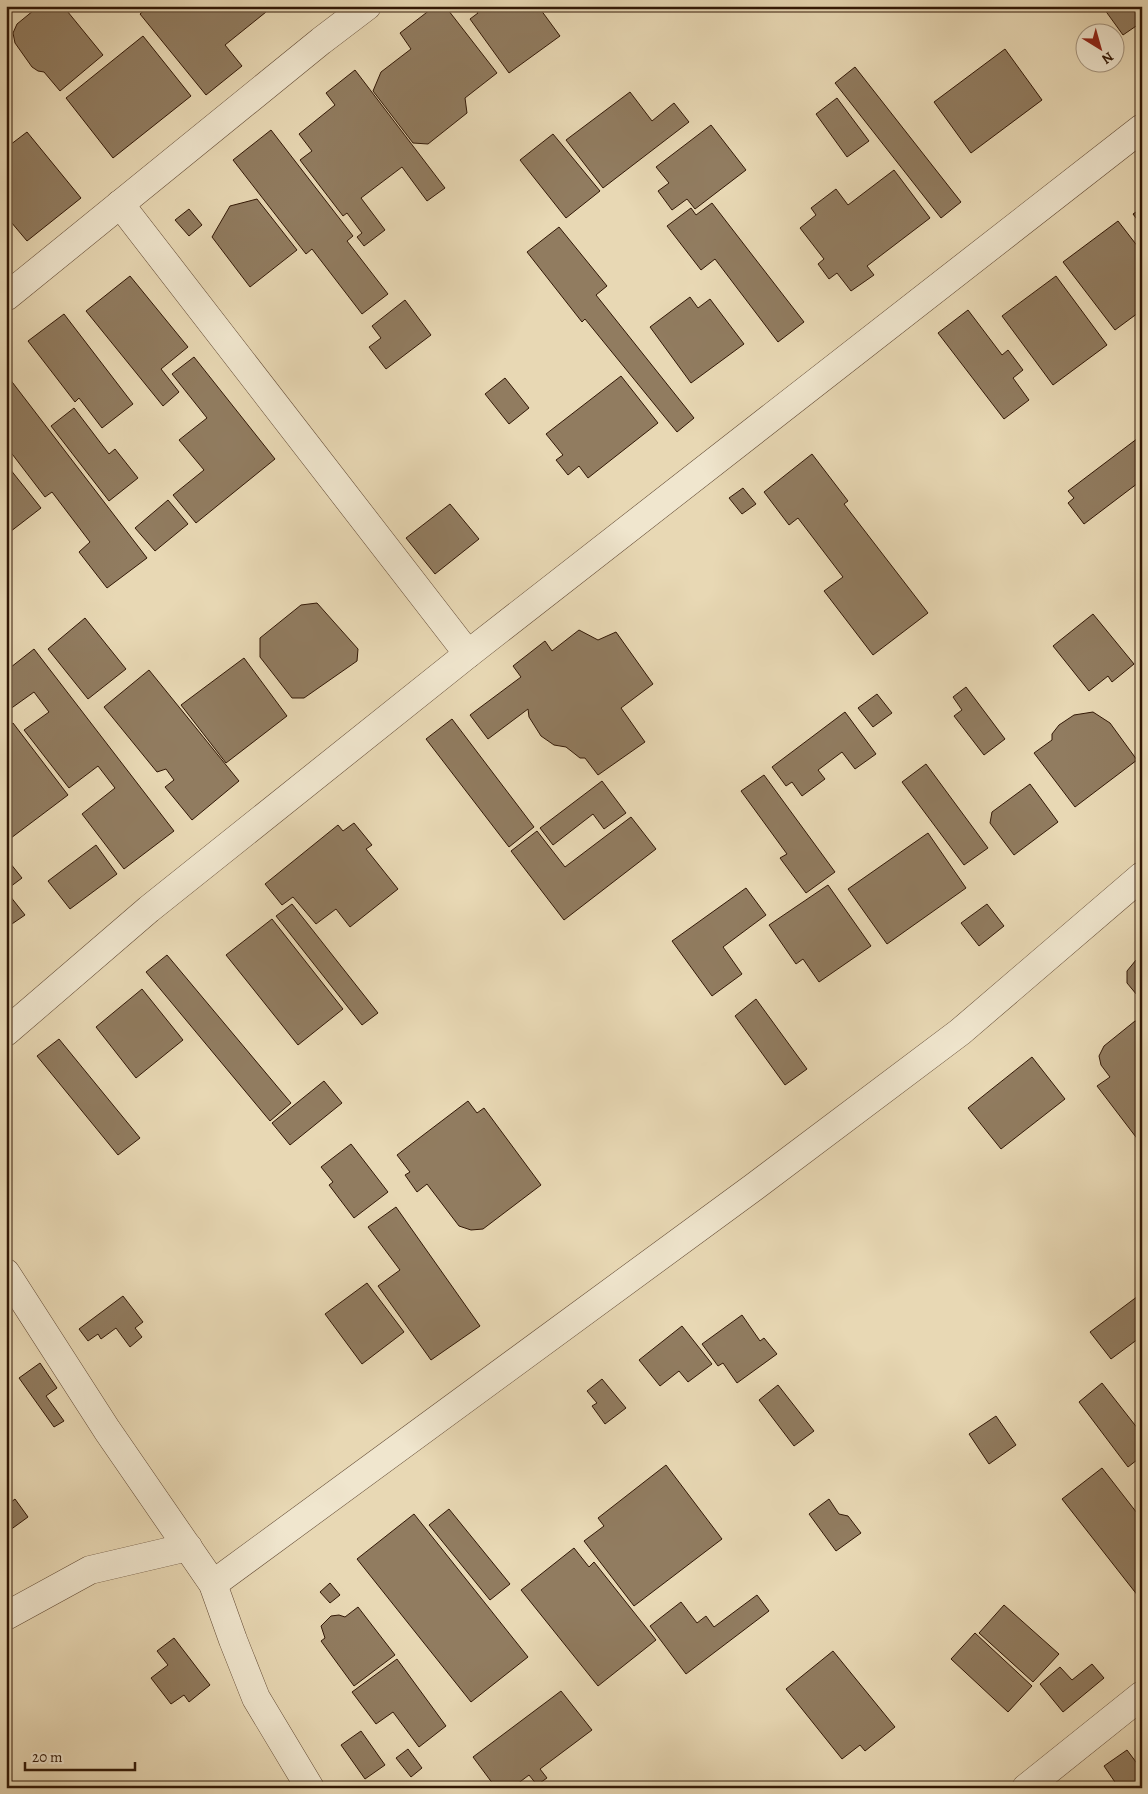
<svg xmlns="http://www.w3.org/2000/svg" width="1148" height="1794" viewBox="0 0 1148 1794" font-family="Alegreya,serif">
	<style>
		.building { fill: #917c60; stroke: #321806 }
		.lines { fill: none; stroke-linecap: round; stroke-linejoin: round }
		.street-casing { stroke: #604832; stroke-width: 29 }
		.street { stroke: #f0e6ce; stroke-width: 28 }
	</style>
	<rect width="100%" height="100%" fill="#e8d8b4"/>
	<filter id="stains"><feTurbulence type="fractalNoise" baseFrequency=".004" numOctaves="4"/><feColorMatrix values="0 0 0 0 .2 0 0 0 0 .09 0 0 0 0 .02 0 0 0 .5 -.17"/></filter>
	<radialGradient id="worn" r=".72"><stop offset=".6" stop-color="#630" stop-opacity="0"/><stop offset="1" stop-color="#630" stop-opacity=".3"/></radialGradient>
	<g class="building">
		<path d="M39,6H63L103,55L60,91L44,72L38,71L32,67L15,43L13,33L17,24Z"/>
		<path d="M149,6H262L266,12L225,45L242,66L206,95L140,14Z"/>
		<path d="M435,6H445L497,73L465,98L467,113L428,144L413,143L373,91L381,72L411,49L400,33Z"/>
		<path d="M472,6H538L560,36L509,73L470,19L478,13Z"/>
		<path d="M1102,6H1142V22L1123,35Z"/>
		<path d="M143,36L191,96L113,158L66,98Z"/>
		<path d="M1005,49L1042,100L971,153L934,102Z"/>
		<path d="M855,67L961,202L941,218L835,83Z"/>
		<path d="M355,70L445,188L427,201L402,167L361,198L385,230L364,246L357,237L362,233L347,213L343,216L300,160L312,151L299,134L335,105L326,93Z"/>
		<path d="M630,92L652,121L674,103L689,122L603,188L566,140Z"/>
		<path d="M837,98L869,141L847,157L816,114Z"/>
		<path d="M711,125L746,170L695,209L687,199L672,210L658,191L669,183L656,167Z"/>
		<path d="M271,130L353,236L347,241L388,294L362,314L312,249L306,254L233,160Z"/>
		<path d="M27,132L81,198L27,241L6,216V148Z"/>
		<path d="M553,134L600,191L566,218L520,160Z"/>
		<path d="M894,170L930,218L867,266L874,275L851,291L837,273L829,279L818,264L824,259L800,228L816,215L811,208L836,189L848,205Z"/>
		<path d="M257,199L297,250L250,287L212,237L230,206Z"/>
		<path d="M712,203L804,322L778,342L715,259L701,270L667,226L691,208L696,215Z"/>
		<path d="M1142,208V226L1133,214Z"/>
		<path d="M189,209L202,225L189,236L175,220Z"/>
		<path d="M1118,221L1142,252V310L1115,330L1063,262Z"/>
		<path d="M559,227L607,286L596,295L694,418L677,432L585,319L582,322L527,252Z"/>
		<path d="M130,276L188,347L161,369L179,392L163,406L86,311Z"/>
		<path d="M1056,276L1107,345L1053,385L1002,316Z"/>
		<path d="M690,297L698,308L710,299L744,344L691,383L650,327Z"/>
		<path d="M405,300L431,335L386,369L369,347L381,338L372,326Z"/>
		<path d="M968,310L1002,355L1008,350L1023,370L1013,378L1029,400L1004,419L938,333Z"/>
		<path d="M64,314L133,404L102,428L79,398L75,402L28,341Z"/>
		<path d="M194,357L275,459L196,523L173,495L204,470L179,440L207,418L172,374Z"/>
		<path d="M6,374L147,558L107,588L79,552L90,542L52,492L45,497L6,446Z"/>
		<path d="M621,376L658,423L588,478L579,466L568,475L556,460L563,455L546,434Z"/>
		<path d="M505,378L529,408L509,424L485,394Z"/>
		<path d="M74,408L109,454L115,449L138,478L109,501L51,426Z"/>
		<path d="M1142,435V480L1084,524L1068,503L1074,498L1068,491Z"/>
		<path d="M812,454L848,501L844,504L928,613L873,655L824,591L843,577L798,518L789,525L764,492Z"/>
		<path d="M6,464L41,508L6,535Z"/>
		<path d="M743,488L756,504L742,514L729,498Z"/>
		<path d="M168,500L188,524L155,551L135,528Z"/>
		<path d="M450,504L479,539L435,574L406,538Z"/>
		<path d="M317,603L358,649L357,661L304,698H292L260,657V638L301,605Z"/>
		<path d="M1093,614L1134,664L1112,682L1108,676L1089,691L1053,646Z"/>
		<path d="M85,618L126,669L88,699L48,649Z"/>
		<path d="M579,630L598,640L616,632L653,684L621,708L645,742L598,775L585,758H580L566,747L554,745L541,736L529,717L528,709L488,739L470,715L521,677L513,666L545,641L552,651Z"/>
		<path d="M34,649L174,831L124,869L82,814L115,788L98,766L69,788L24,730L49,712L34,692L6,712V671Z"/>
		<path d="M244,658L287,716L226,763L181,705Z"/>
		<path d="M149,670L239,781L192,820L165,787L174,780L166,769L157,772L104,707Z"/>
		<path d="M966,687L1005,739L984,755L954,716L962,710L953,697Z"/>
		<path d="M877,694L892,713L873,727L858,708Z"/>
		<path d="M845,712L876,754L855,769L842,752L818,770L825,779L802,796L792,782L786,786L772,767Z"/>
		<path d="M1093,712L1110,723L1137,760L1075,807L1034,753L1052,740V734L1059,725L1074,715Z"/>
		<path d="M452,719L534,827L509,847L426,739Z"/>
		<path d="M13,723L68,795L11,838L6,831V728Z"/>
		<path d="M926,764L988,848L964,865L902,782Z"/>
		<path d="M764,775L835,872L806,893L780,858L787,854L741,791Z"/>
		<path d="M602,781L626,813L604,829L593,814L553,845L540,828Z"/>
		<path d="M1030,784L1058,822L1014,855L990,823L992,812Z"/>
		<path d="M631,817L656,849L564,920L511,851L537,831L565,867Z"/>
		<path d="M354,823L372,845L366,849L398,889L350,927L336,909L316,924L293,897L282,905L265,884L338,825L343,831Z"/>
		<path d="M928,833L966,888L887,944L848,889Z"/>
		<path d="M96,845L117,874L70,909L48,881Z"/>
		<path d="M6,858L22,878L6,890Z"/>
		<path d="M828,885L871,946L819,982L803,959L796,964L769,925Z"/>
		<path d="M746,888L766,915L723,947L742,974L712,996L672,941Z"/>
		<path d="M6,891L25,915L6,928Z"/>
		<path d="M292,904L378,1013L362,1025L276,916Z"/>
		<path d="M987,904L1004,926L979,946L961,923Z"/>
		<path d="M272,919L343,1009L298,1045L226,955Z"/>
		<path d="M167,955L291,1103L270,1121L146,972Z"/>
		<path d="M1142,957V1001L1127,983V971L1136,960Z"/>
		<path d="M142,989L183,1040L136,1078L96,1027Z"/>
		<path d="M756,999L807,1069L785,1085L735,1016Z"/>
		<path d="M1135,1021H1142V1145L1097,1086L1110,1077L1101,1065L1099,1056L1104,1046Z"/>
		<path d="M59,1039L140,1138L118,1155L37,1056Z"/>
		<path d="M1032,1057L1065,1099L1001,1149L968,1108Z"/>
		<path d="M324,1081L342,1103L290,1145L272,1123Z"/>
		<path d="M468,1101L477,1113L484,1108L541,1185L483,1229L471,1230L459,1226L427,1184L417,1192L405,1175L410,1172L397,1155Z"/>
		<path d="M351,1144L388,1192L354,1218L329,1185L333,1182L321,1167Z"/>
		<path d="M396,1207L480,1326L431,1360L378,1286L400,1270L368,1227Z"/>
		<path d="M367,1283L404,1332L362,1364L325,1314Z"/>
		<path d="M1142,1293V1336L1111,1359L1090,1332Z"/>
		<path d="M123,1296L143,1322L135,1328L142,1337L130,1347L116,1328L101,1339L98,1334L88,1341L79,1329Z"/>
		<path d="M742,1315L760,1341L764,1338L777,1354L737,1383L723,1363L718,1366L702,1344Z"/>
		<path d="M682,1326L712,1364L688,1382L679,1371L660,1386L639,1360Z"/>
		<path d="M40,1363L57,1388L46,1396L64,1421L54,1427L19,1378Z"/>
		<path d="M602,1379L626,1408L605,1424L592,1406L597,1403L587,1391Z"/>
		<path d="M1102,1383L1142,1434V1456L1128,1467L1079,1402Z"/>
		<path d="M778,1385L814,1431L794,1446L759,1400Z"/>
		<path d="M996,1416L1016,1445L989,1464L969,1434Z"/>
		<path d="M666,1465L722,1539L634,1606L584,1541L604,1526L598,1518Z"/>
		<path d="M1102,1468L1137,1513L1142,1501V1601L1062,1499Z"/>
		<path d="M15,1499L28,1517L6,1533V1506Z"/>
		<path d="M829,1499L839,1514L848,1516L861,1533L836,1551L809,1514Z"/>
		<path d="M449,1509L510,1584L490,1600L429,1525Z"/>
		<path d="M414,1514L528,1657L471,1702L357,1559Z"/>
		<path d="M574,1548L589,1567L594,1562L656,1640L598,1686L521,1590Z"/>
		<path d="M330,1583L340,1595L330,1603L320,1592Z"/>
		<path d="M757,1595L769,1611L686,1674L650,1626L681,1602L697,1623L706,1616L714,1627Z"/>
		<path d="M1004,1605L1059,1654L1033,1682L979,1633Z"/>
		<path d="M358,1607L395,1655L354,1686L321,1641L325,1638L321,1626L331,1616L339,1615L345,1617Z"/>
		<path d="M975,1633L1032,1686L1008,1712L951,1659Z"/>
		<path d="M174,1638L210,1685L189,1702L184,1695L171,1704L151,1678L168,1665L157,1651Z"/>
		<path d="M833,1651L895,1727L865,1751L860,1745L842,1759L786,1689Z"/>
		<path d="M397,1659L446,1726L419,1747L393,1712L376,1724L352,1692Z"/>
		<path d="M1092,1664L1104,1678L1063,1712L1040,1684L1060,1667L1072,1680Z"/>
		<path d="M561,1691L592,1730L540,1769L547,1778L537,1785L529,1775L512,1788H496L473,1757Z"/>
		<path d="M361,1731L385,1765L365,1779L341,1745Z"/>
		<path d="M408,1749L422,1768L411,1777L396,1758Z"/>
		<path d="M1127,1750L1142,1770V1788H1119L1104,1766Z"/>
	</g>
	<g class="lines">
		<defs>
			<g id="street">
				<path d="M120,204L468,654"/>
				<path d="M6,297L321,41L367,6"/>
				<path d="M6,1032L149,909L468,654L1142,128"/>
				<path d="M6,1273L107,1430L213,1584L233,1640L256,1698L310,1788"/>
				<path d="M213,1584L754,1187L960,1032L1142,876"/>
				<path d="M6,1616L90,1570L188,1547"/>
				<path d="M1026,1788L1142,1695"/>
			</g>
		</defs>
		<use href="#street" class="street-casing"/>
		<use href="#street" class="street"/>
	</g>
	<rect width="1148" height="1794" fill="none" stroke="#e8d8b4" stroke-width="25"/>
	<rect x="8" y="8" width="1133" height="1779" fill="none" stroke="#321806" stroke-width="2.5"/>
	<rect x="12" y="12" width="1123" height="1769" fill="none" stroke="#321806"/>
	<g transform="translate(1100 48) rotate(143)"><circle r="24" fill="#f0e6ce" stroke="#a4947e"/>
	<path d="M0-4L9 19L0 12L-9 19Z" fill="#8f2418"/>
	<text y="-8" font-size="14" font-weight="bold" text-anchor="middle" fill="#321806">N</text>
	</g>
	<path d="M25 1762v8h110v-8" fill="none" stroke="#321806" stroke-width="2.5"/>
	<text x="32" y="1762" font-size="15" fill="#321806" stroke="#f0e6ce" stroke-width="4" paint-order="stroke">20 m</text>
	<rect width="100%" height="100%" filter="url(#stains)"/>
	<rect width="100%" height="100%" fill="url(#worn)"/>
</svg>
